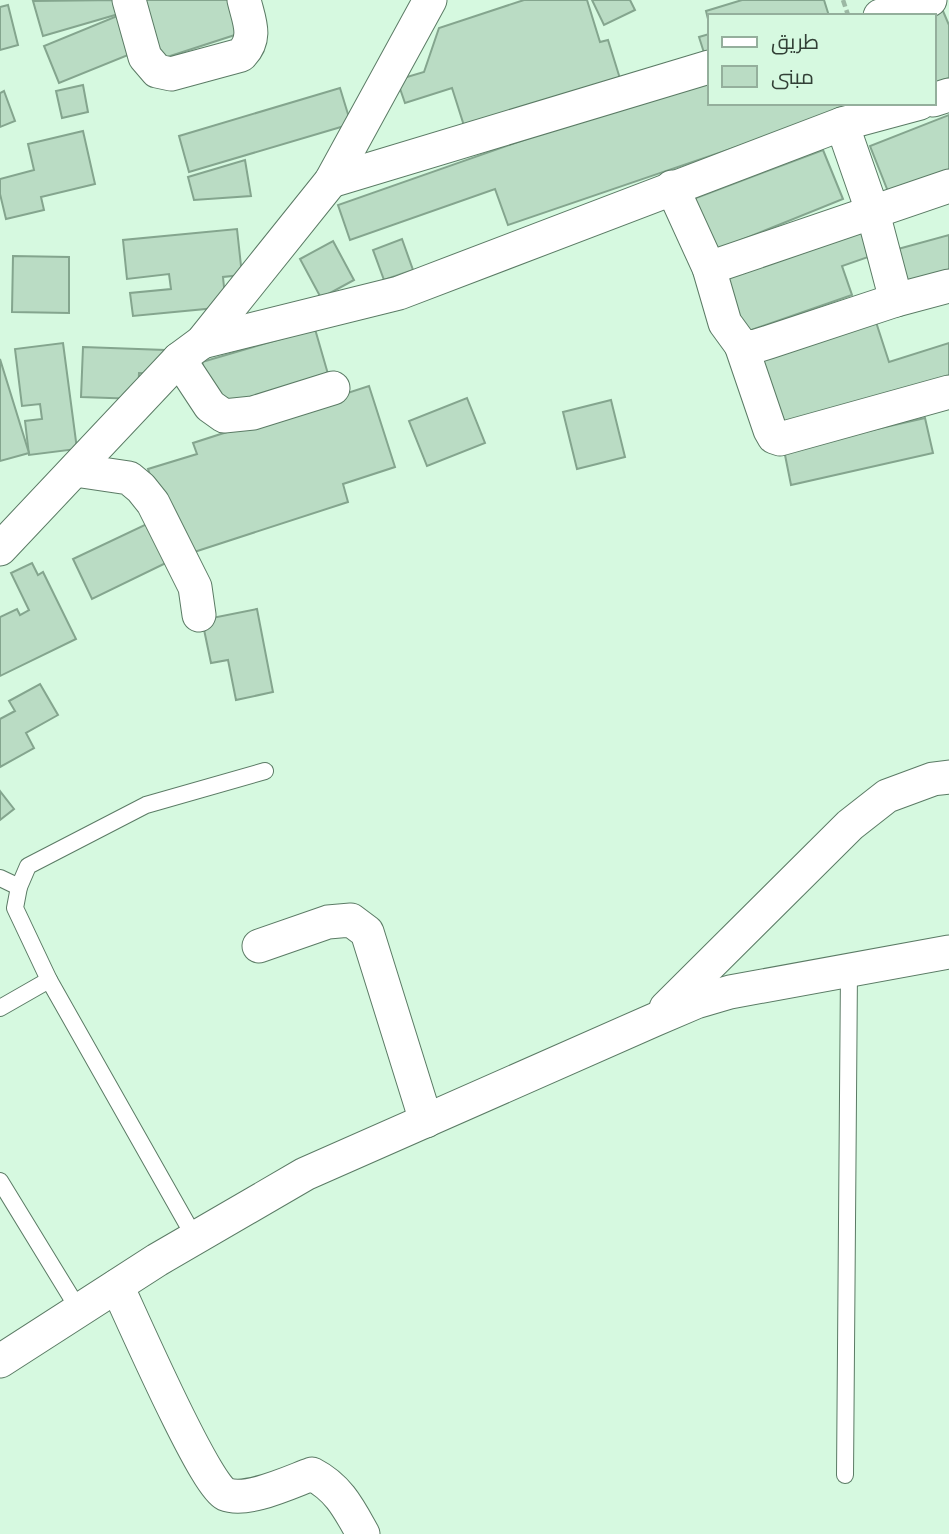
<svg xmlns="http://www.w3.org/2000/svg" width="949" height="1534" viewBox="0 0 949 1534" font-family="'Sofia Sans Condensed',Cairo,sans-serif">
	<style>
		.building { fill: #badcc4; stroke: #84a58e; stroke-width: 2 }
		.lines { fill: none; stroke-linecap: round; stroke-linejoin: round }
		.lane-casing { stroke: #5b7b65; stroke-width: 18 }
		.street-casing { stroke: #5b7b65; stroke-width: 35 }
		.path { stroke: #9cb8a4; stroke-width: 4.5; stroke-dasharray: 7 3.5; stroke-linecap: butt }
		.lane { stroke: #fff; stroke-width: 16 }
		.street { stroke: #fff; stroke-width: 33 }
	</style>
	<rect width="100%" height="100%" fill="#d6f9e0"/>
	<g class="building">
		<path d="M119,0L122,13L43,36L33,1Z"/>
		<path d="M142,0H230L241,33L161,59Z"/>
		<path d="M524,0H587L600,42L608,40L622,85L466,132L452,88L405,103L397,80L424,72L439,28Z"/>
		<path d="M592,0H630L635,10L604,25Z"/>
		<path d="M742,0H824L829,16H709V23L706,11Z"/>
		<path d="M940,4L949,25V78L933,84V16Z"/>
		<path d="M8,5L18,45L0,50V7Z"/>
		<path d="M122,14L138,51L59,83L44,46Z"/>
		<path d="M709,34V58L706,59L699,37Z"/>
		<path d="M709,75V103H865L508,225L495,189L350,240L338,205Z"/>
		<path d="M83,85L88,112L62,118L56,91Z"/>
		<path d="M340,88L351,124L189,172L179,136Z"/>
		<path d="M4,91L15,121L0,127V93Z"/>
		<path d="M949,115V177L891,199L870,146Z"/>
		<path d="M83,131L95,184L41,197L44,210L6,219L0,194V179L34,170L28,144Z"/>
		<path d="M823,150L843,199L709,253L688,201Z"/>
		<path d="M245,160L251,196L194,200L188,177Z"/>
		<path d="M237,229L242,275L223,277L226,307L133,316L130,293L171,289L169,274L127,279L123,240Z"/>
		<path d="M865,231L874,255L842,266L852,295L740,334L718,277Z"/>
		<path d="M949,235V273L908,285L898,249Z"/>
		<path d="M402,239L413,270L384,280L373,250Z"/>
		<path d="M333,241L354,280L321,298L300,259Z"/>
		<path d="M13,256L69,257V313L12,312Z"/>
		<path d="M876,322L889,362L949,343V380L778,434L752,361Z"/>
		<path d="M315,329L328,374L216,407L202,362Z"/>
		<path d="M63,343L77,449L29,455L25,421L42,419L40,404L22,406L15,349Z"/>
		<path d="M83,347L165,350L164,374L139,373L138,399L81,397Z"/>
		<path d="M0,359L29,453L0,461Z"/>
		<path d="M369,386L395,467L343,484L348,502L185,555L167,526L148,469L197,454L193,443Z"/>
		<path d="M467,398L485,443L427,466L409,421Z"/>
		<path d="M611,400L625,457L577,469L563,412Z"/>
		<path d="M925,418L933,453L791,485L784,450Z"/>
		<path d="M151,522L170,561L92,599L73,559Z"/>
		<path d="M32,563L38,575L43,572L76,639L0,676V617L17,609L20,615L29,610L11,573Z"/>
		<path d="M257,609L273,692L236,700L228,660L211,663L202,620Z"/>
		<path d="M40,684L58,715L26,733L34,748L0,767V719L15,711L9,701Z"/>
		<path d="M0,791L14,809L0,820Z"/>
	</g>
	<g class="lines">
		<defs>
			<g id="lane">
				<path d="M0,878L19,887"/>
				<path d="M0,1008L49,980"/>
				<path d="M0,1181L79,1310"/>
				<path d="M195,1238L49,980L15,908L19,887L28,866L146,805L265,771"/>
				<path d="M845,1475L849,970"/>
			</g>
			<g id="street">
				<path d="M129,0L145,57L157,71L171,74L241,55C258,38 249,21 244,0"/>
				<path d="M880,16L930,0"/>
				<path d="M933,100L949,95"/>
				<path d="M842,124L873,213L896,300"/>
				<path d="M331,181L709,67"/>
				<path d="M672,187L709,268L725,323L741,345L753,347L769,342L896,300L949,286"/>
				<path d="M709,268L949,186"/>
				<path d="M202,342L399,293L842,124L920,103"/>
				<path d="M741,345L770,430L774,437L780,439L949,392"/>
				<path d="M179,359L210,406L224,416L253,413L333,388"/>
				<path d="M75,470L129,478L141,488L153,503L195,587L199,615"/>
				<path d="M0,549L179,359L202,342L331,181L430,0"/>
				<path d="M259,946L328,922L351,920L367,932L426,1121"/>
				<path d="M666,1008L850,825L887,796L933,779L949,777"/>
				<path d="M117,1286C131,1316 205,1485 225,1494C247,1503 290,1482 312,1474C339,1488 349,1509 363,1534"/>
				<path d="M0,1361L157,1260L305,1174L654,1020L696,1002L730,992L949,952"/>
			</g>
		</defs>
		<use href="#lane" class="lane-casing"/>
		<use href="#street" class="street-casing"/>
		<path class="path" d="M843,0L848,15"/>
		<use href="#lane" class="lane"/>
		<use href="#street" class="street"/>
	</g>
	<rect x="708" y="14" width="228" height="91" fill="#d6f9e0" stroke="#94af9c" stroke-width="2"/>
	<rect x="722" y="37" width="35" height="10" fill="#ffffff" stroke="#94af9c" stroke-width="2"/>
	<text x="771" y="49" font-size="21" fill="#324036">طريق</text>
	<rect x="722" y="66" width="35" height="21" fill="#badcc4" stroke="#94af9c" stroke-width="2"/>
	<text x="771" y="84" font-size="21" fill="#324036">مبنى</text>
</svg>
